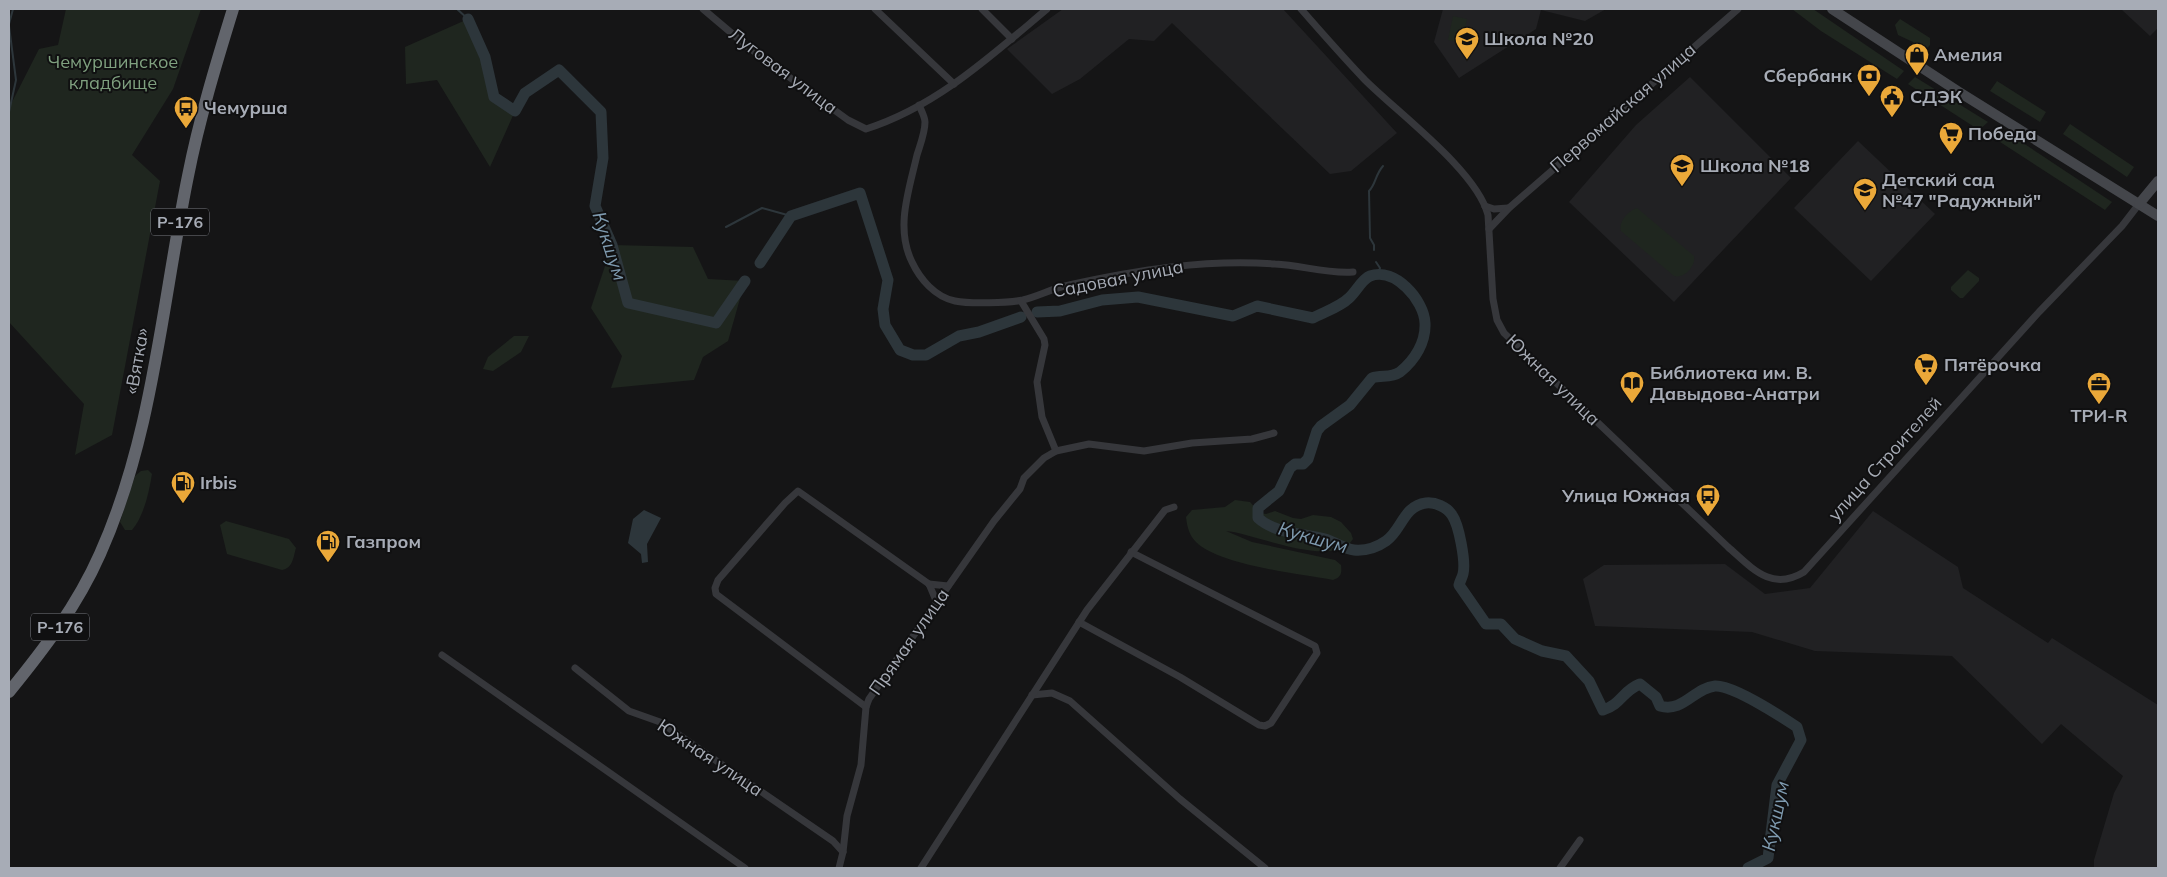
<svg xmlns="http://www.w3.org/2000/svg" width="2167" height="877" viewBox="0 0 2167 877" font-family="Mulish,sans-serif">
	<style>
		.built { fill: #212123 }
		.green { fill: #1f261f }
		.water { fill: #2d363b }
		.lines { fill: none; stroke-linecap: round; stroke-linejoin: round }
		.stream { stroke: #2d363b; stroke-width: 2 }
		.river { stroke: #2d363b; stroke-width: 11 }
		.street { stroke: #36373b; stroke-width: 7 }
		.secondary { stroke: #44464b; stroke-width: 10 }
		.highway { stroke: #62656c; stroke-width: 12 }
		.labels { text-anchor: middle; stroke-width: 4; stroke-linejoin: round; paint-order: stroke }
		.shield { fill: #101011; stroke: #7a7d84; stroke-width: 1 }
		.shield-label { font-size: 16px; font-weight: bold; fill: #a7acb6 }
		.poi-label { font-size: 18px; font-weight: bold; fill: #a7acb6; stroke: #101011; text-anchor: start }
		.park-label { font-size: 18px; fill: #7fa07f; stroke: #101011 }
		.street-label { font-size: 18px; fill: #a7acb6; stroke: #101011 }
		.water-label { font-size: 19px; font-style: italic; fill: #7f9bb0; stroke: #101011 }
	</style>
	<rect width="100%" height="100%" fill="#151516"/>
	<g class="built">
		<path d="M1063,9H1283L1397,133L1351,171L1330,174L1172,23L1154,41L1129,39L1080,79L1052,94L1007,49Z"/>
		<path d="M1443,9H1606L1585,21L1541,10L1536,29L1459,78L1434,42Z"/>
		<path d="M2121,9H2158V28L2150,36Z"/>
		<path d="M1690,77L1791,178L1674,302L1569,202L1636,125Z"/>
		<path d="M1858,141L1935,214L1871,281L1794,208Z"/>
		<path d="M1873,511L1958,567L1963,588L2048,643L2052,638L2158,705V868H2094V860L2114,793L2123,776L2061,724L2042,744L1952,656L1815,651L1752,632L1595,626L1583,579L1604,565L1725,564L1765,594L1810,588Z"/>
	</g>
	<g class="green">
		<path d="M66,9H201L173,89L132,155L160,181L112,435L75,455L84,404L9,322V108L39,49L58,45Z"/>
		<path d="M1792,9H1813L1904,71L1897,79L1821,31Z"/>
		<path d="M1453,16L1467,19L1462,43L1448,40Z"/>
		<path d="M468,19L485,57L494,97L515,111L490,167L437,80L406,84L405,47Z"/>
		<path d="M1900,19L1930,38V45L1927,48H1918L1913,42L1898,35L1895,25Z"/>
		<path d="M1915,77L1988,122L1979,130L1908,84Z"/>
		<path d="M1997,81L2046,112L2040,122L1990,91Z"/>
		<path d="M2070,124L2134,167L2127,177L2063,134Z"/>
		<path d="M2005,131L2112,202L2105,210L1997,140Z"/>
		<path d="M1637,208L1694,256C1696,266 1684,279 1674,276L1621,231C1618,222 1628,211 1637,208Z"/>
		<path d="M612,245L693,247L708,279L745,281L728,341L703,357L694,380L611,388L622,356L591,308Z"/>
		<path d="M1968,270L1979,278V281L1963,298H1960L1951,290V287Z"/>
		<path d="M514,336H529L521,352L493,371L483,369L488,357Z"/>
		<path d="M148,470L152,474C149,492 144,516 132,530H125L120,522L135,476L141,471Z"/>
		<path d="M1235,500L1250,502L1260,513L1266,514L1275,511L1293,518L1301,519L1313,515L1331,517L1341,522L1351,533L1353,539C1333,570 1254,533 1226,531L1252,542L1335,560L1341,565C1342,574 1341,577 1333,580C1299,574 1219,565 1196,542C1189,535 1187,526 1186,517L1192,510L1225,507Z"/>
		<path d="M226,521L289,539L296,548C293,558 293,568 282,570L227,554L220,525Z"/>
	</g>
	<path class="water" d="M644,510L661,518L647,544L648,562L642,563L641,554L628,543L633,519Z"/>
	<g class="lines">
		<g class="stream">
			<path d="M457,9L468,19"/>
			<path d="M9,24L13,9"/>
			<path d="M9,26L16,80L9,112"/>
			<path d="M726,227L762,208L791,216"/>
			<path d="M1374,250V245L1370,238L1369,191C1376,184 1375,175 1383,166"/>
			<path d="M1376,262L1380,268L1378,275"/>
		</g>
		<g class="river">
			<path d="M468,19L485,57L494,97L515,111L525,93L559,70L601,112L603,158L595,206L612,245L628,303L716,323L745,281"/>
			<path d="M760,263L791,216L860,193L888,280L883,309L885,325L900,350L913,355H926L959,336L979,332L1021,317"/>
			<path d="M1037,312L1060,311L1102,300L1138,297L1233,316L1257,306L1313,318C1324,312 1340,307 1349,298C1356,292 1362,279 1370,276C1395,267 1424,300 1425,323C1426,342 1415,360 1400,372C1390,379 1381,374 1372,378L1350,405L1321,426L1317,431L1308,459L1303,464H1295L1290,468L1279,491L1258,508V518C1276,534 1302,533 1325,539C1335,542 1344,549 1354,550C1366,551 1376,548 1386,541C1402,530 1403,506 1426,503C1435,502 1447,507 1452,515C1459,525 1466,562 1463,574C1462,578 1460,581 1459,585L1486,624H1501L1515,639L1542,651L1566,656L1589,681L1603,710C1622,704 1622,691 1640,684L1656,697L1660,706C1683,713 1694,688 1715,686C1733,685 1782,717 1797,727L1801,740L1777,785L1768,858L1748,868"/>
		</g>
		<g class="street">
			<path d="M703,9L748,47L848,120L866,129C936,107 992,55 1047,9"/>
			<path d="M875,9L954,84"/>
			<path d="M982,9L1012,39"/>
			<path d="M1301,9C1322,33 1343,57 1365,80C1398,113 1477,171 1488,215L1493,299L1497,320L1504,333L1728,547C1752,568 1771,592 1804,572L2039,312L2122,226L2139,204"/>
			<path d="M919,105C921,110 925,117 925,122C925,133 920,145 917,155C909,190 895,228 912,262C920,279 935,297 955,301C969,304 1009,303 1023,300C1039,296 1053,288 1069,285C1137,270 1205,259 1275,264C1302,265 1325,274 1353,272"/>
			<path d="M1485,206L1494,209L1508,208"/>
			<path d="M1489,229L1509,208L1738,9"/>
			<path d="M1021,301L1044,339L1045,345L1037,382L1042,417L1056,451"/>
			<path d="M929,584L948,586"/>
			<path d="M1079,622L1180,677L1259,725L1265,726L1271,723L1317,653L1315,646L1131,552"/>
			<path d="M442,655L745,868"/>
			<path d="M575,668L629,711L660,722L833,841L843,852"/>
			<path d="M1032,695L1052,693L1070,701L1180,799L1265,868"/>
			<path d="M866,707L716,594L715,588L718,580L785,503L798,491L929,584L937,603"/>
			<path d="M839,868L843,852L847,816L861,765L866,707L869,699L994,521L1020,489L1024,478L1044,458L1056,451L1089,444L1144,451L1192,443L1252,439L1274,433"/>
			<path d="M921,868L1087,610L1165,510L1174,507"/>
			<path d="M1560,868L1580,840"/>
		</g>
		<g class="secondary">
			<path d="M1832,9L1959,92L2158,216"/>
			<path d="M2139,204L2158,181"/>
		</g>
		<path class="highway" d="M9,692C44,649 77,606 100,554C153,436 162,303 188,176C199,120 216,64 233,9"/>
	</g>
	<defs>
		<symbol id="school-pin" viewBox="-11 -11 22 30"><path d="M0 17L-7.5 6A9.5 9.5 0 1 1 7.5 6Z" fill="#eaa839" stroke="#101011"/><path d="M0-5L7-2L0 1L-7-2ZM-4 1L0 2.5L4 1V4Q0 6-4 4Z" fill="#111"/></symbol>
		<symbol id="shop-pin" viewBox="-11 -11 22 30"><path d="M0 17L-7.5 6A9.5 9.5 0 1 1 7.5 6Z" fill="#eaa839" stroke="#101011"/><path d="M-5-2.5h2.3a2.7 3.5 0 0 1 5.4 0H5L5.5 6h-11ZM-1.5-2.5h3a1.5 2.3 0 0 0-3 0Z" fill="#111"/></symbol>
		<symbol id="bank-pin" viewBox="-11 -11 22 30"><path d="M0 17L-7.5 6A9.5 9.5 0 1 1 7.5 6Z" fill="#eaa839" stroke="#101011"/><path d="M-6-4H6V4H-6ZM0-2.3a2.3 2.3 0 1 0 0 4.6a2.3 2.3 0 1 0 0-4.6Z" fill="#111"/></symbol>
		<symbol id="civic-pin" viewBox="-11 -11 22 30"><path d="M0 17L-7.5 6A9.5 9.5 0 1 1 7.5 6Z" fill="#eaa839" stroke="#101011"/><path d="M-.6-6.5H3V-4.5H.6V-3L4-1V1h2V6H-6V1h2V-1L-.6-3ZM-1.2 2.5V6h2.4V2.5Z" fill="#111"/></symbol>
		<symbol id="bus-pin" viewBox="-11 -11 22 30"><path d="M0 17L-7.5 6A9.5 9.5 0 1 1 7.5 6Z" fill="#eaa839" stroke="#101011"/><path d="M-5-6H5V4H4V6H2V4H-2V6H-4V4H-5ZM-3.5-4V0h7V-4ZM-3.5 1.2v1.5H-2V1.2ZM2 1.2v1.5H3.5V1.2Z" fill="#111"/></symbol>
		<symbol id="supermarket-pin" viewBox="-11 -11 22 30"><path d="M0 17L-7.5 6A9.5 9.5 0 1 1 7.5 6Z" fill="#eaa839" stroke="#101011"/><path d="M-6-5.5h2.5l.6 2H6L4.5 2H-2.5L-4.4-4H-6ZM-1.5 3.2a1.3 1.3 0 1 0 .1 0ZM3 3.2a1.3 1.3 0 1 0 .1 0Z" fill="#111"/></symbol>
		<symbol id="library-pin" viewBox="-11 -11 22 30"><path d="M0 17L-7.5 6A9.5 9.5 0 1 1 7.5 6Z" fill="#eaa839" stroke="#101011"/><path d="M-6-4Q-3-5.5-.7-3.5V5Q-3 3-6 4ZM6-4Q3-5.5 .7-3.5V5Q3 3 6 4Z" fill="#111"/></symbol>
		<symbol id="office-pin" viewBox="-11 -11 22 30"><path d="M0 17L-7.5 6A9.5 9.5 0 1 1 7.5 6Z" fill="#eaa839" stroke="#101011"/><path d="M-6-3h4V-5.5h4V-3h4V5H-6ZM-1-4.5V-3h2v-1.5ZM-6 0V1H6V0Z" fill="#111"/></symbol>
		<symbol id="fuel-pin" viewBox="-11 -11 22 30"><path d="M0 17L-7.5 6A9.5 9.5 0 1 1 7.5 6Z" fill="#eaa839" stroke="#101011"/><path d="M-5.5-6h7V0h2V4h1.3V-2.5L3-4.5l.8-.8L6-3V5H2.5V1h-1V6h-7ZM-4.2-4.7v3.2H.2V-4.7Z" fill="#111"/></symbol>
	</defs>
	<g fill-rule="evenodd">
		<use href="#school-pin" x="1453" y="25" width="28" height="38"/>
		<use href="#shop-pin" x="1903" y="41" width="28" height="38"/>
		<use href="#bank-pin" x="1855" y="62" width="28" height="38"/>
		<use href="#civic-pin" x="1878" y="83" width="28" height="38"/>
		<use href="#bus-pin" x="172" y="94" width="28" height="38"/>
		<use href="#supermarket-pin" x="1937" y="120" width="28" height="38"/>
		<use href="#school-pin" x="1668" y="152" width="28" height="38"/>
		<use href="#school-pin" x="1851" y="176" width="28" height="38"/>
		<use href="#supermarket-pin" x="1912" y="351" width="28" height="38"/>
		<use href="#library-pin" x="1618" y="369" width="28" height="38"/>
		<use href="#office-pin" x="2085" y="370" width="28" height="38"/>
		<use href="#fuel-pin" x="169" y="469" width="28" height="38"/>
		<use href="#bus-pin" x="1694" y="482" width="28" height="38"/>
		<use href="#fuel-pin" x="314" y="528" width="28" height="38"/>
	</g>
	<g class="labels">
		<g class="shield">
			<rect x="151" y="208.5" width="58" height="27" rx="4"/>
			<rect x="31" y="613.5" width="58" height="27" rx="4"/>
		</g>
		<g class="shield-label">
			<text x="180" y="228">Р-176</text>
			<text x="60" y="633">Р-176</text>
		</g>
		<g class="poi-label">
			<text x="1484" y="45">Школа №20</text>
			<text x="1934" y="61">Амелия</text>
			<text x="1852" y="82" text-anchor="end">Сбербанк</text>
			<text x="1910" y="103">СДЭК</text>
			<text x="204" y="114">Чемурша</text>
			<text x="1968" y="140">Победа</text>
			<text x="1700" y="172">Школа №18</text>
			<text x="1882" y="186">Детский сад<tspan x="1882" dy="21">№47 "Радужный"</tspan></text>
			<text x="1944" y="371">Пятёрочка</text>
			<text x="1650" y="379">Библиотека им. В.<tspan x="1650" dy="21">Давыдова-Анатри</tspan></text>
			<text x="2099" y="422" text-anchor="middle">ТРИ-R</text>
			<text x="200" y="489">Irbis</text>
			<text x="1690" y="502" text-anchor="end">Улица Южная</text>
			<text x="346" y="548">Газпром</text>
		</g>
		<g class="park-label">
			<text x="113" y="68">Чемуршинское<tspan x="113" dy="21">кладбище</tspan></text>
		</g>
		<g class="street-label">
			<text transform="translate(783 71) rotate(37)" y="6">Луговая улица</text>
			<text transform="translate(1623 108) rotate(-41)" y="6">Первомайская улица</text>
			<text transform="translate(1118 279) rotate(-11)" y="6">Садовая улица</text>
			<text transform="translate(137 361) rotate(-80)" y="6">«Вятка»</text>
			<text transform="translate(1553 380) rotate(44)" y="6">Южная улица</text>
			<text transform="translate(1885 459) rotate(-48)" y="6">улица Строителей</text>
			<text transform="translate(909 642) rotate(-55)" y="6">Прямая улица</text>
			<text transform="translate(710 758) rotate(34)" y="6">Южная улица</text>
		</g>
		<g class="water-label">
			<text transform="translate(610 246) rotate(72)" y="7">Кукшум</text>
			<text transform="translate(1313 537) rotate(16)" y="7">Кукшум</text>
			<text transform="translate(1775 816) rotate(-78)" y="7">Кукшум</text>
		</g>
	</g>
	<rect width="2167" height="877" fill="none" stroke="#a7acb6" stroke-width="20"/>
</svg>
